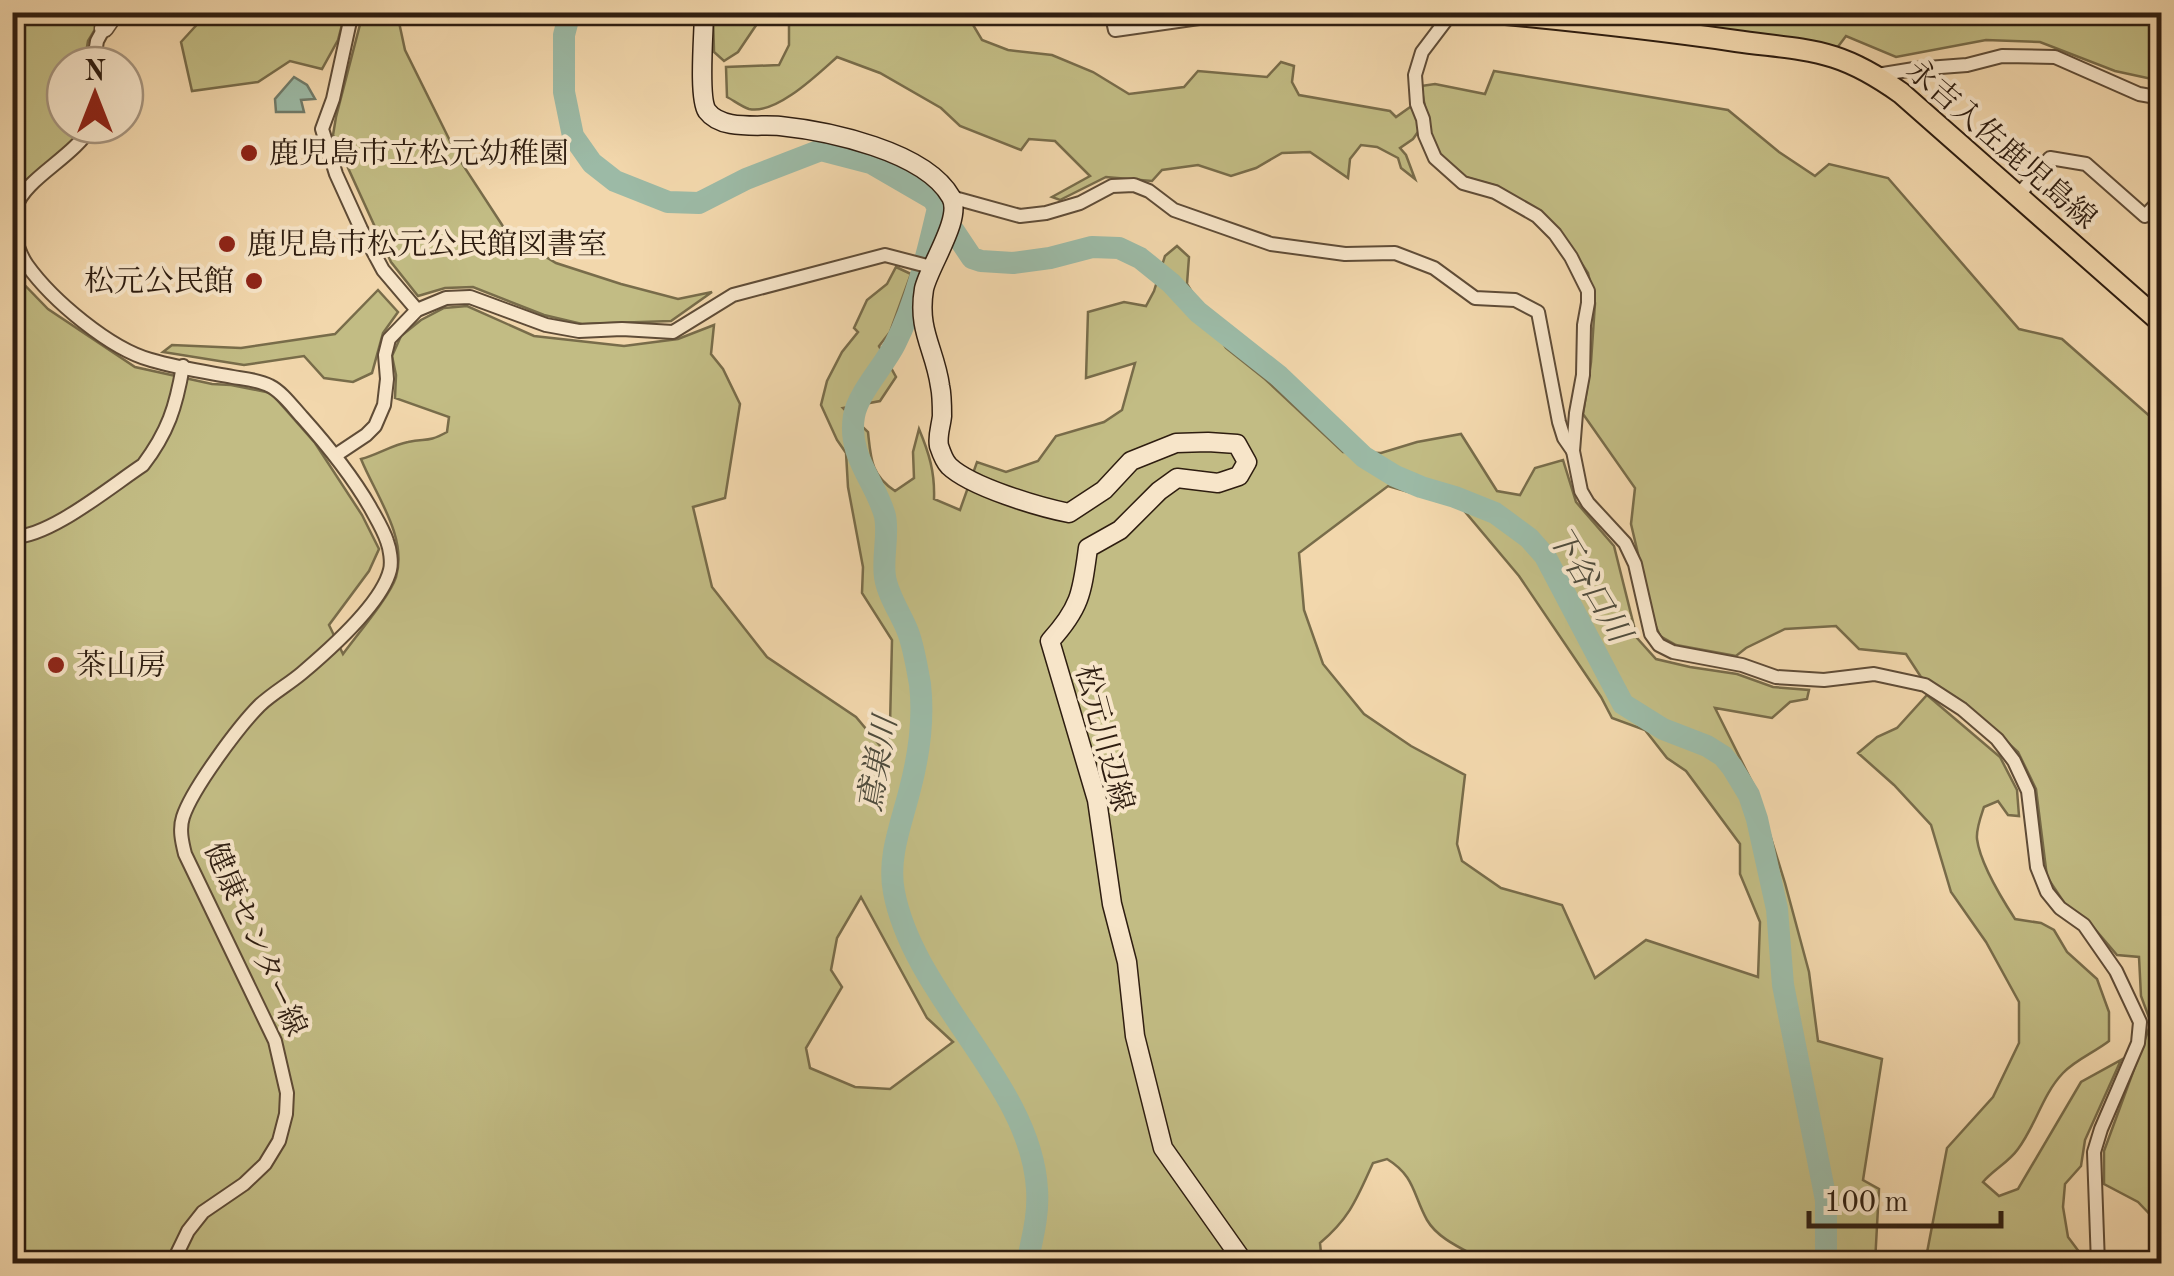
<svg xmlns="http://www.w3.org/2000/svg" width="2174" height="1276" viewBox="0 0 2174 1276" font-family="'Old Standard TT','Noto Serif JP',serif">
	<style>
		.green { fill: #c2bc84; stroke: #786c4a; stroke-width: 2.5; fill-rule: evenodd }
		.water { fill: #9cbaa6; stroke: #707b6a; stroke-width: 2.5 }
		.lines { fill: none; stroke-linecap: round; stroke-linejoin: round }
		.river { stroke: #9cbaa6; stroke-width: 22 }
		.minor-casing { stroke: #5f4c37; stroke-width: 16 }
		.tertiary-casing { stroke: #5f4c37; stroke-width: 21 }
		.secondary-casing { stroke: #2e1d10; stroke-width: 21 }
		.primary-casing { stroke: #2e1d10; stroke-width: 24 }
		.minor { stroke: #f7e5c9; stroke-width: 12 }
		.tertiary { stroke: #f7e5c9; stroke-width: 18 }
		.secondary { stroke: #f7e5c9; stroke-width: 18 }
		.primary { stroke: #f2d7ac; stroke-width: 20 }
		.poi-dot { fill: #8f2418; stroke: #f7e5c9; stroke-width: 4 }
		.labels { text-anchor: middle; stroke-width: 8; stroke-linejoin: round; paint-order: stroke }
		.street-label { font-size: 30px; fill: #2e1d10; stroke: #f7e5c9 }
		.poi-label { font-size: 30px; fill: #2e1d10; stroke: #f7e5c9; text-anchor: start }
		.water-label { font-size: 32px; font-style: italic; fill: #4f4c3d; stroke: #f7e5c9 }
	</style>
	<rect width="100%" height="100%" fill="#f2d7ac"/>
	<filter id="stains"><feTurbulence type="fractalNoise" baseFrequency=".002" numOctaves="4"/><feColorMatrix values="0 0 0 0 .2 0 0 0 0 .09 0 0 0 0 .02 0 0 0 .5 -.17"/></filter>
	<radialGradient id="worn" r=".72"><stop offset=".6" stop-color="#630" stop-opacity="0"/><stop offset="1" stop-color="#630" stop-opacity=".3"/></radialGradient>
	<g class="green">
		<path d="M761,12L763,15L738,52L724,61L714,52L713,13Z"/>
		<path d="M795,12L966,13L982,40L1008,50L1052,55L1093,72L1129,94L1184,87L1198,71L1267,77L1281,62L1294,66L1292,82L1299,95L1390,111L1396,117L1413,105L1420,129L1413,139L1400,148L1406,155L1415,179L1401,168L1398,158L1377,147L1361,145L1350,159L1348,178L1310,152L1282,153L1256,168L1231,176L1198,165L1162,170L1152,181L1106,177L1060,200L1052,197L1090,176L1055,141L1029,139L1021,150L960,126L941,108L880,73L837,57C818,74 776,115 749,109C742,107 733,100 727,97L726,67L779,65L789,45V26Z"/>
		<path d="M1664,12L2161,13V81L2115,71L2040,42L1986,40L1896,57L1846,36L1837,48L1662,24Z"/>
		<path d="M13,13H105L88,41L84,65H65V125H84L78,137L13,191Z"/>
		<path d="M215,13V12L345,13L338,40L322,69L290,61L258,82L192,91L181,42L203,18Z"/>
		<path d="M363,13H397L405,50L459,159L508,234L556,263L621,284L678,299L712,292L671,321L582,324L544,315L473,287L445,288L418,296L391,262L333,135L336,117Z"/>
		<path d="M1494,71L1728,110L1779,152L1815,176L1829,164L1888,178L2019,329L2062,339L2161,426V1226L2138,1202L2104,1184V1151L2151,1023L2141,996L2139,957L2117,955L2087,920L2065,904L2047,877L2036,789L2018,752L1964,703L1921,677L1906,654L1859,649L1836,626L1785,629L1746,648L1736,656L1676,645L1660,636L1654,622L1631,524L1635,488L1583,414L1591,362L1595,303L1588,273L1558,228L1534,208L1497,186L1465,177L1439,154L1430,133L1421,86L1435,84L1485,94Z"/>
		<path d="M1177,246L1189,257L1187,284L1226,348L1265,379L1343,452L1381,453L1417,442L1461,434L1497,491L1520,495L1535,468L1563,460L1576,502L1614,546L1637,638L1656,659L1690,667L1737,674L1773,687L1809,690L1807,699L1790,702L1772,718L1715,708L1756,790L1785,883L1809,972L1818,1041L1882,1059L1863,1180L1879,1189L1875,1263H1484L1481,1259C1463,1249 1438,1239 1427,1220C1413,1195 1415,1176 1387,1159L1373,1163C1357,1198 1350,1218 1320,1243L1322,1263H13L12,272L48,309L135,367L212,384L231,385L271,393L315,443L362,515L379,549L369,571L329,625L343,654C356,636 390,596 396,577C408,537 375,494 361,459C377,455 392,445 408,442C427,438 427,443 447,432L449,417L395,398L396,375L392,356L401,336L421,320L444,308L467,306L534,336L624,346L678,339L714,325L711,354L723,369L740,404L725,498L693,507L712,587L767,657L856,717L887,754L890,725L892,640L862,593L863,567L848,487L846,453L837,440L821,405L827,381L842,352L858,332L854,328L867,300L887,284L896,267L911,274L890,332L879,346L896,377L880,401L843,408L868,432C871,460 871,475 895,491L914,478L913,452L919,429C929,453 935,472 934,499L960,510L977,462L1006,472L1038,461L1056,436L1104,422L1122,410L1135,363L1086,378L1088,312L1124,302L1146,306L1154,291L1165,256ZM1388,486L1461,507L1519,576L1601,697L1612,718L1645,730L1667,758L1686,771L1740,844V874L1760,922L1758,977L1646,940L1595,978L1562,905L1501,888L1462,861L1457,844L1465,775L1411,746L1364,714L1323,664L1304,610L1299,553ZM861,897L927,1018L953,1042L890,1089L855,1087L810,1068L806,1048L842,987L831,970L837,938Z"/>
		<path d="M378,290L398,312L383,333L372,373L353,382L324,378L304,356L244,365L163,352L172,345L241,348L335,334Z"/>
		<path d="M1927,695L2000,757L2017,790L2019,816L2008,815L1998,801L1984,807C1981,816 1976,829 1977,839C1980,862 2002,899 2015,919L2041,923L2054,930L2067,952L2097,979L2109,1012V1041C2095,1052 2075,1060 2063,1073C2042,1095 2036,1125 2018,1149C2009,1162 1993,1170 1983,1182L1999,1196L2018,1189L2081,1082L2121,1060L2085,1140L2081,1166L2065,1184L2063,1207L2068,1237L2083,1257L2082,1263H1925L1947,1148L1993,1097L2019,1043V1002L1986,942L1951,892L1931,825L1894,785L1858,753L1877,737L1897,728Z"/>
	</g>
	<path class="water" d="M294,77L307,85L315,99L301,100L304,112H276L275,99Z"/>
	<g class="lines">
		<g class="river">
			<path d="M570,12L564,35V92L573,136L592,163L615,181L668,202L699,203L746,179L821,150L871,163L933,199L938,208C928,251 915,305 895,344C884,366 858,393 854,416C847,456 876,482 885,516C889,535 882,557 885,577C888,596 901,614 908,632C914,648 917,668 920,684C924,719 919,755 910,789C902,822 887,857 894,892C914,998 1031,1083 1037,1189C1039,1215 1032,1239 1027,1264"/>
			<path d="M954,231L972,258L981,261L1013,263L1050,258L1092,247L1119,248L1140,258L1171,283L1198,312L1279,376L1364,457L1395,476L1421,487L1455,497L1495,513L1529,538L1545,556L1623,704L1663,729L1707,746L1723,756L1732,767L1749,795L1757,819L1777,909L1783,985L1826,1200V1264"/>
		</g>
		<defs>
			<g id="minor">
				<path d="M352,12L333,99L322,129L336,174L361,229L383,270L417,310"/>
				<path d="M1111,12L1115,30L1241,12"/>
				<path d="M1448,12L1447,19L1422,52L1415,75L1417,104L1423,119L1425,135L1435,158L1463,183L1495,192L1537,216L1555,234L1571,257L1588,291V303L1584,325L1583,375L1576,413L1573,451L1581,491L1588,503L1625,543L1635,564L1651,634L1659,645L1673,652L1742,665L1776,677L1824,680L1874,674L1925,685L1962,709L1997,739L2014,761L2028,791L2037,867L2047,892L2060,908L2084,925L2116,971L2140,1022L2138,1043L2101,1129L2094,1152L2098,1264"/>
				<path d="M93,65L97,41L104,28"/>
				<path d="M1877,75L1914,69L1967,65L2002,56L2055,57L2139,94L2162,98"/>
				<path d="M92,125C75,157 25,178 16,207C11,225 16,249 27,265C52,300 110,349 151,360C178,368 206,372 233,377C245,379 259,380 270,386C282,392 292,406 302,417C328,446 351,474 370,507C376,518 383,529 387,541C390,549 392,562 390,570C382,603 328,651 302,673C289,684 273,693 260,705C239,726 192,789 183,817C179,829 182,842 185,854L275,1041L287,1093L286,1114L279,1141L265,1164L244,1184L203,1212L188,1231L172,1264"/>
				<path d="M951,197L1020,216L1046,213L1080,203L1112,186L1134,185L1149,191L1174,210L1271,244L1345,254L1395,253L1434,268L1475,298L1515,300L1538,312L1559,422L1564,438L1573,451"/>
				<path d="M2017,197L2050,158L2086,164L2145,216L2162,198"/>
				<path d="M336,455L366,435L375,426L384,405L387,379L385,355L389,339L417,310L446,298L470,297L546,325L579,331L622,329L673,332L733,295L885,255L931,267"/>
				<path d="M12,537C49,538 111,486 143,465C168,432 176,407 183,366"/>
			</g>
			<path id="tertiary" d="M104,28L115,12"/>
			<path id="secondary" d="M704,12C704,32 698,97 707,111C722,131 758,124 780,126C828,131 925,151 951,197C963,218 929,266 924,289C917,331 935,349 940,386C942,395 942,406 942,416C941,426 937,436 939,446C941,452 945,462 949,466C971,487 1039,507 1069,513L1104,490L1131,461L1176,443L1208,442L1237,444L1247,462L1239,476L1218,483L1177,478L1159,491L1120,530L1088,548C1082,592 1081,607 1050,641L1097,800L1112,904L1127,962L1135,1036L1163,1148L1245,1264"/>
			<path id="primary" d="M1485,12C1569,20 1653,29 1736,41C1768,46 1803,47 1834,57C1859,65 1880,78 1901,93L2162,323"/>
		</defs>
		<use href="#minor" class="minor-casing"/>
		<use href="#tertiary" class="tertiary-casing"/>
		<use href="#secondary" class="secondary-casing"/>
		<use href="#primary" class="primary-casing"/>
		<use href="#minor" class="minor"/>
		<use href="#tertiary" class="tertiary"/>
		<use href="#secondary" class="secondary"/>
		<use href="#primary" class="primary"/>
	</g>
	<g class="poi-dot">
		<circle cx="249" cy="153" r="10"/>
		<circle cx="227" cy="244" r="10"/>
		<circle cx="254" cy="281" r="10"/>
		<circle cx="56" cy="665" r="10"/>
	</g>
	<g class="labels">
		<g class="street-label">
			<text transform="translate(2002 144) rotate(41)" y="10">永吉入佐鹿児島線</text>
			<text transform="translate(1105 738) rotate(75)" y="10">松元川辺線</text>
			<text transform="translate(256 939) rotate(66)" y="10">健康センター線</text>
		</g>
		<g class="poi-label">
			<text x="269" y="163">鹿児島市立松元幼稚園</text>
			<text x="247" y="254">鹿児島市松元公民館図書室</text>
			<text x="234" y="291" text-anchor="end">松元公民館</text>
			<text x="76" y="675">茶山房</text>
		</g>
		<g class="water-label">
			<text transform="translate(1590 584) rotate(59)" y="11">下谷口川</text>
			<text transform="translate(877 764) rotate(-80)" y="11">鳶巣川</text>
		</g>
	</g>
	<rect width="2174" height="1276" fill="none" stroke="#f2d7ac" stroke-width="50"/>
	<rect x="15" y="15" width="2144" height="1246" fill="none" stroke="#2e1d10" stroke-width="5"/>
	<rect x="25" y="25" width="2124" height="1226" fill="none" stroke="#2e1d10" stroke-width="2.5"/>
	<g transform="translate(95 95)"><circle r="48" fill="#f7e5c9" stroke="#a7957f" stroke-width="2.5"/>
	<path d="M0-8L18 38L0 25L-18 38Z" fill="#8f2418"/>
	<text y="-15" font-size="28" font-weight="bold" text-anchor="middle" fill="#2e1d10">N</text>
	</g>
	<path d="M1809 1211v15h192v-15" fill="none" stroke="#2e1d10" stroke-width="5"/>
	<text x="1824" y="1211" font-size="30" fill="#2e1d10" stroke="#f7e5c9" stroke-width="8" paint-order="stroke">100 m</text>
	<rect width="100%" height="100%" filter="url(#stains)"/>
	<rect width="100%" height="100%" fill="url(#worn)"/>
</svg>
